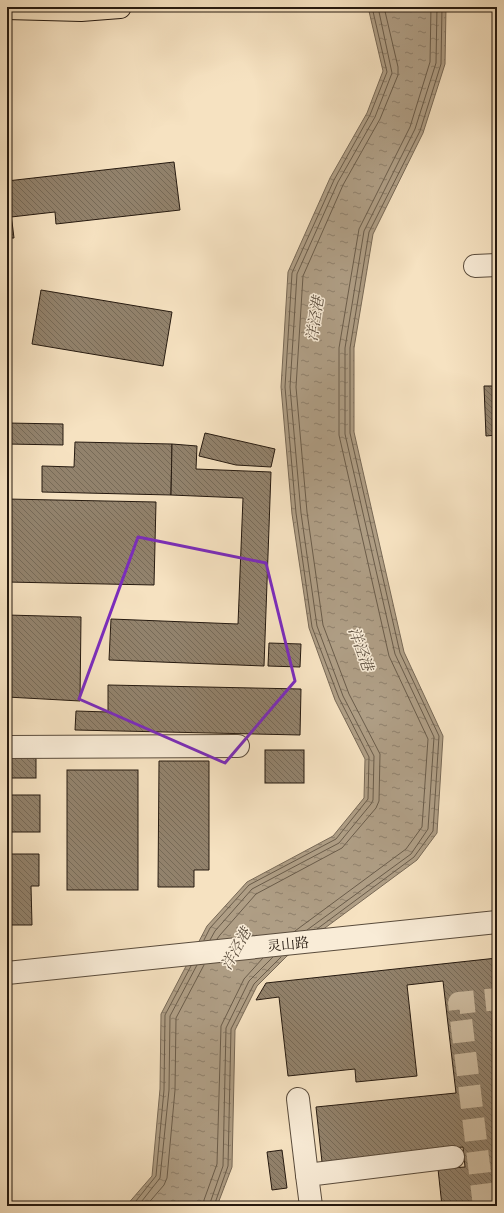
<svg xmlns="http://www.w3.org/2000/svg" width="504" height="1213" viewBox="0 0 504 1213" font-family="'Libre Caslon Text','Noto Serif SC',serif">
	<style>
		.water { fill: url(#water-ripples); stroke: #786956 }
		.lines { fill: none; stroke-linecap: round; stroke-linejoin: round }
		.shore { stroke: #6a5c4a; stroke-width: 1 }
		.building { fill: url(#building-back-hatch); stroke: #261a10 }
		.minor-tunnel { stroke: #ccba9e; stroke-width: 22; stroke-dasharray: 22 11; stroke-linecap: butt }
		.minor-casing { stroke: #5a4c3c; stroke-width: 24 }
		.major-casing { stroke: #261a10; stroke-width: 24 }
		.minor { stroke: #f9ecd7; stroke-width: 22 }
		.major { stroke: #f6e2c1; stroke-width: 22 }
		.marked { fill: none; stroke: #7b2cbf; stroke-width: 3; stroke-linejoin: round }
		.labels { text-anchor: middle; stroke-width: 3; stroke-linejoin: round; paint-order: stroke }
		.street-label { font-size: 14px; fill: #261a10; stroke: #f9ecd7 }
		.water-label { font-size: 15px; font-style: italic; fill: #5d4f3f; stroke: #f9ecd7 }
	</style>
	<defs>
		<pattern id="water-ripples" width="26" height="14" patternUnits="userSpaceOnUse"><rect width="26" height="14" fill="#af9e85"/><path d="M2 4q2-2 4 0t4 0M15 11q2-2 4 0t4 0" fill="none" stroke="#8e806b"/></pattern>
		<pattern id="building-back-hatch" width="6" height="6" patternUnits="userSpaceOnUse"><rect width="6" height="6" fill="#92826c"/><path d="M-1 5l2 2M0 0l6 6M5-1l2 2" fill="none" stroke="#776a57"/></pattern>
	</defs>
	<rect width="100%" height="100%" fill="#f6e2c1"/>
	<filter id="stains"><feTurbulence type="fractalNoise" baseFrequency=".005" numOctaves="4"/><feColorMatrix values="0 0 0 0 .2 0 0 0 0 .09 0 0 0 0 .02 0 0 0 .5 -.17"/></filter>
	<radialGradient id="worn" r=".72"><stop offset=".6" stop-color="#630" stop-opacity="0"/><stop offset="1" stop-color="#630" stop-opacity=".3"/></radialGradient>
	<path class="water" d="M368,7H446L445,64L423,133L373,234L354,348V432L404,652L443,736L437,833L417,860L287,956L257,986L235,1030L232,1167L217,1206H126L152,1176L160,1089L161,1014L207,926L247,882L333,836L364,798L365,759L335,700L309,628L292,514L281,387L288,272L330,178L367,113L383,71Z"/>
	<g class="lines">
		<g class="shore">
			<path d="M317,929L414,857L433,831L439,736L400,653L350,433V348L369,232L420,131L441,64L442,7"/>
			<path d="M307,930L411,854L428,829L434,737L395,654L345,434V348L364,231L415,129L436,63L437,7"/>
			<path d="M295,931L406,849L422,827L428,739L389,656L339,435V348L359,229L410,127L430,62L431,7"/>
			<path d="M217,939L220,935L256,894L342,848L376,808L379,801L380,754L349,694L323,625L307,512L296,387L303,276L343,185L380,119L398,75V67L384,7"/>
			<path d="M204,940L210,928L249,885L336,839L368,799L369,757L339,698L312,627L296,513L285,387L292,273L334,180L370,115L387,72L372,7"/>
			<path d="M210,940L215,931L252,889L339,843L371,804L373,800L374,756L343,696L317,626L301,513L290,387L297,274L338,182L375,117L392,73L378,7"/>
			<path d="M132,1206L156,1176L164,1090L165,1015L191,966"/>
			<path d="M138,1206L160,1178L169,1090L170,1016L197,965"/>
			<path d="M146,1206L164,1185L167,1178L175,1090L176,1018L204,965"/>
			<path d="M203,1206L204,1200L217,1164L221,1026L244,979L263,958"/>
			<path d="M209,1206L223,1166L226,1028L249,981L273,957"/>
			<path d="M214,1206L228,1166L231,1029L254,984L281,957"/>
		</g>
	</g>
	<g class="building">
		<path d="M174,162L180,210L56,224L55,212L11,217L7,181Z"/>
		<path d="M7,181L14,238H7Z"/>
		<path d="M41,290L172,312L163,366L32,344Z"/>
		<path d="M484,386H497V435L486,436Z"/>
		<path d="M7,423L63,424V445L7,444Z"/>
		<path d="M205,433L275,449L271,467L236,465L199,456Z"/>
		<path d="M75,442L172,444L171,495L42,492V466L74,467Z"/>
		<path d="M172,444L197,446L196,469L271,472L264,666L109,660L111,619L238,624L243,498L171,495Z"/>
		<path d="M7,499L156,502L154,585L7,582Z"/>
		<path d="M7,615L81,617L80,701L7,697Z"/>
		<path d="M269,643L301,644L300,667L268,666Z"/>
		<path d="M108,685L301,689L300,735L75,730L76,711L108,712Z"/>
		<rect x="265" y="750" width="39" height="33"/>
		<rect x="7" y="758" width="29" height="20"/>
		<path d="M159,761H209V870H194V887H158Z"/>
		<rect x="67" y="770" width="71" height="120"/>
		<rect x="7" y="795" width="33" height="37"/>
		<path d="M7,854H39V886H31L32,925H7Z"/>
		<path d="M497,958V1206H442L438,1169L465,1167L463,1147L322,1162L316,1107L456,1093L443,981L407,985L417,1076L356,1082L355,1069L288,1076L279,997L256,1000L266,983Z"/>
		<path d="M282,1150L287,1188L272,1190L267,1152Z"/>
		<path d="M294,1202V1206H253Z"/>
	</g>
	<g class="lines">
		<path class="minor-tunnel" d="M484,1206L459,1003L497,999"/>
		<defs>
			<g id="minor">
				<path d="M475,266L497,265"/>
				<path d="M7,747L238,746"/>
				<path d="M7,973L497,922"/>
				<path d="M298,1099L307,1175"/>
				<path d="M311,1206L307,1175L453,1157"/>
			</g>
			<path id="major" d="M7,8L81,10L120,7"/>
		</defs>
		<use href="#minor" class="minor-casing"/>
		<use href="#major" class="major-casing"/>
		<use href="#minor" class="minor"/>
		<use href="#major" class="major"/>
	</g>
	<path class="marked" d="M138,537L266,563L295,681L225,763L79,699Z"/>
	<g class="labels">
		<g class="street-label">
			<text transform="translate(288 944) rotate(-6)" y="5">灵山路</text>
		</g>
		<g class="water-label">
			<text transform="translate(315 319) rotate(-81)" y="5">洋泾港</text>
			<text transform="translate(361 649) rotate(70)" y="5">洋泾港</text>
			<text transform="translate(236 949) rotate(-61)" y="5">洋泾港</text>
		</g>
	</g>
	<rect width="504" height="1213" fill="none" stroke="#f6e2c1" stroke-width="24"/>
	<rect x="8" y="8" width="488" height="1197" fill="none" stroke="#261a10" stroke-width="2"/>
	<rect x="12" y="12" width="480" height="1189" fill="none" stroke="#261a10"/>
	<rect width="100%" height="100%" filter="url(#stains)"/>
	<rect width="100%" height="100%" fill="url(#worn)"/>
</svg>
